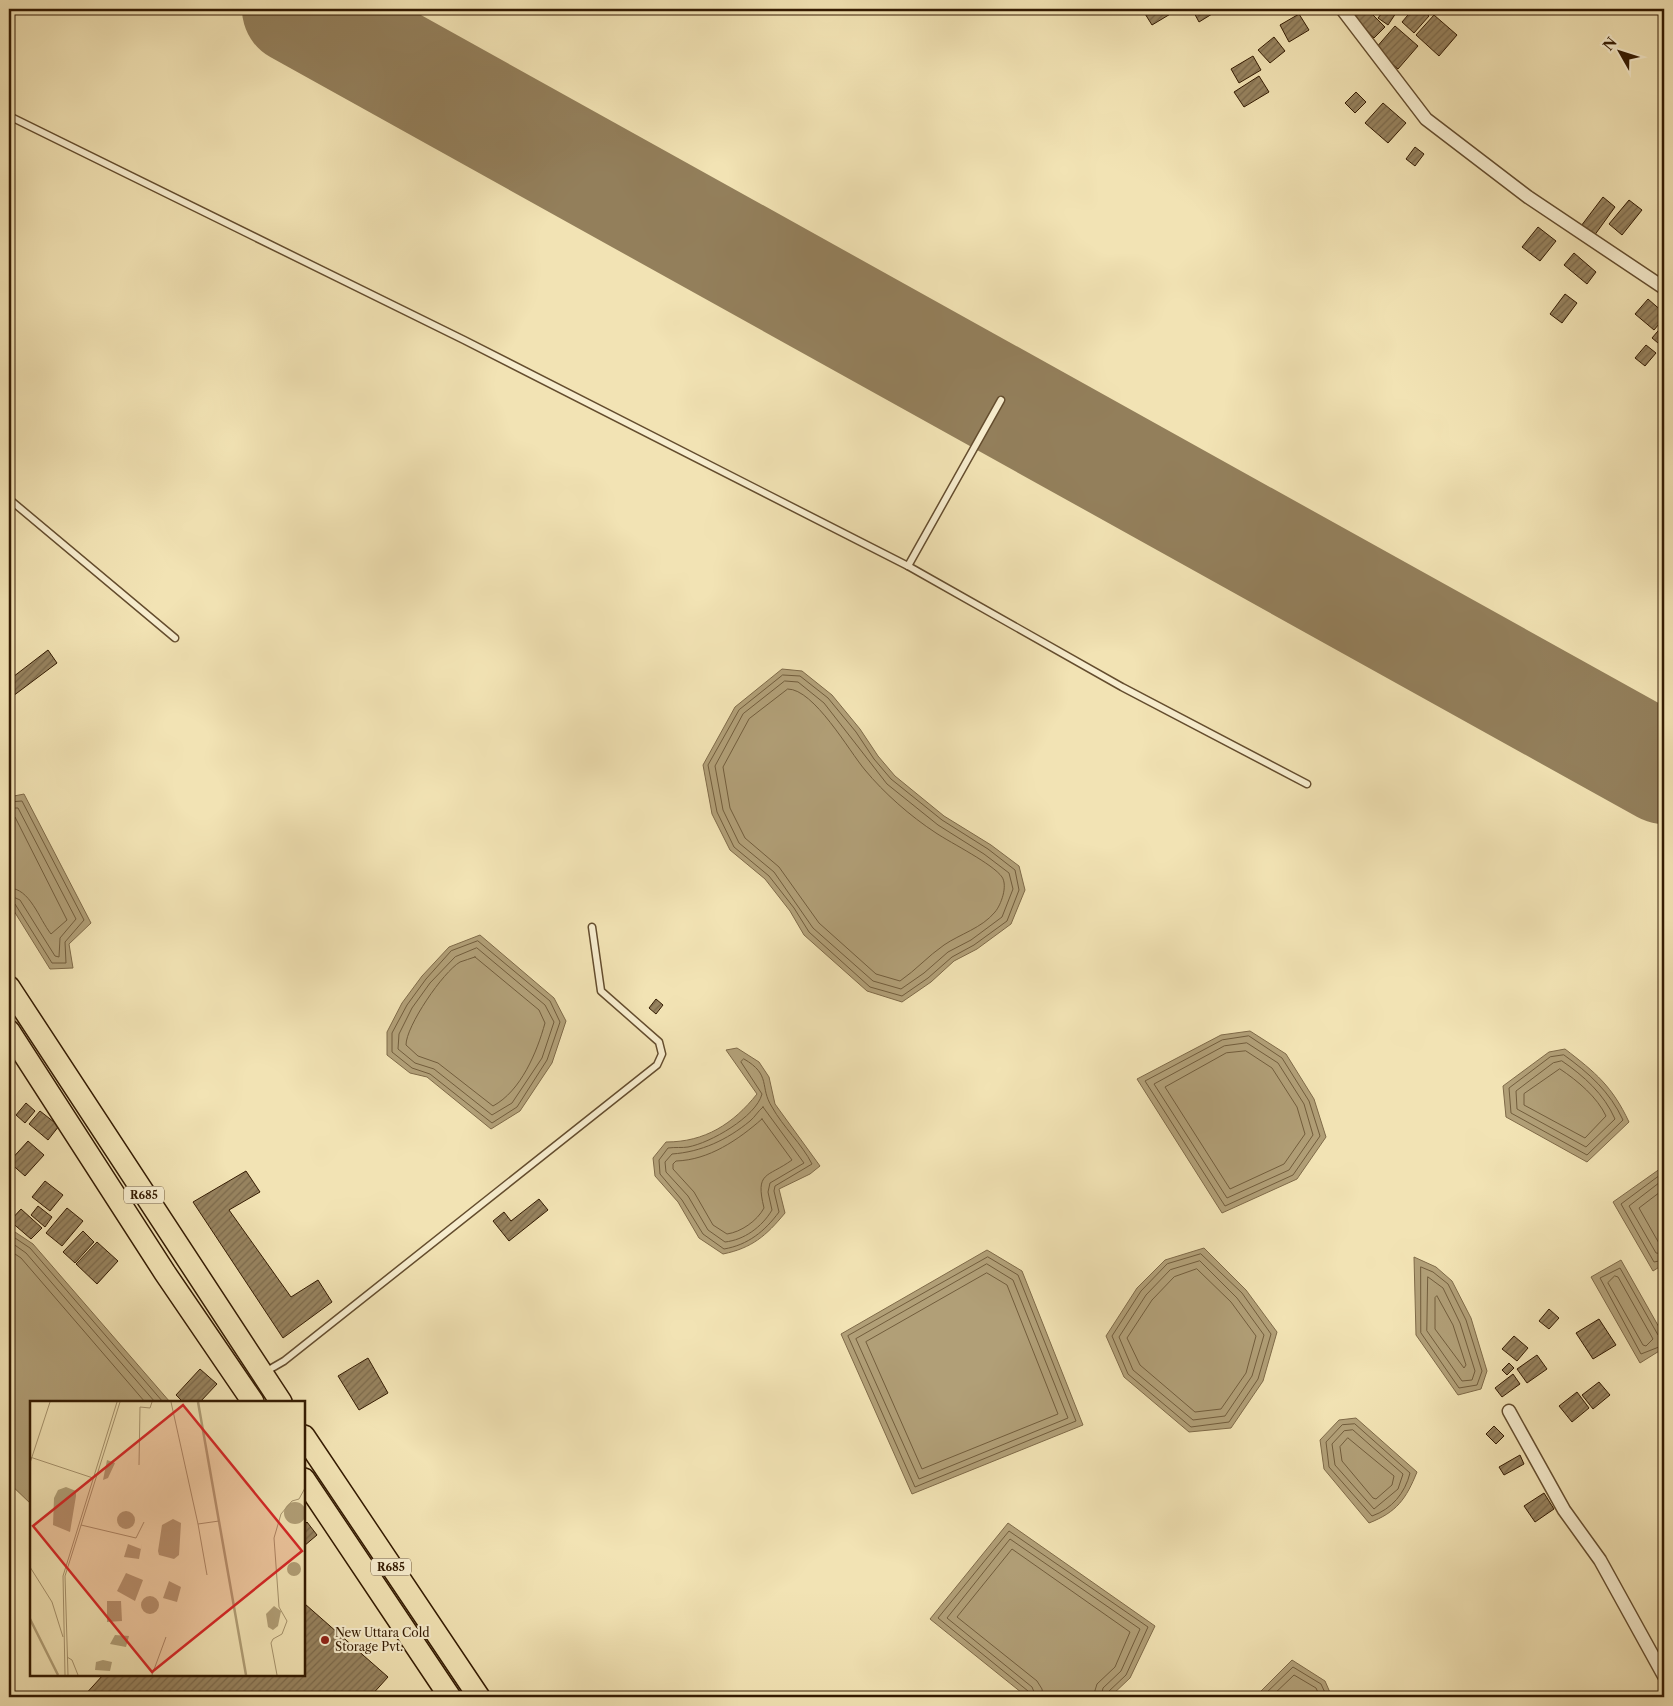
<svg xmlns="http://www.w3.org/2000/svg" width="1673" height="1706" viewBox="0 0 1673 1706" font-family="'Libre Caslon Text',serif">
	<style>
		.water { fill: #b19f77; stroke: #7f6a48 }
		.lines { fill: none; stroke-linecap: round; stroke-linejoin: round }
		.shore { stroke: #725d3c; stroke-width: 1 }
		.runway { stroke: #937f5b; stroke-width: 110 }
		.building { fill: url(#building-hatch); stroke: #341b02 }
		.lane-casing { stroke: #644d2e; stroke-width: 9 }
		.street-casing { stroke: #644d2e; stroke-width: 15 }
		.primary-casing { stroke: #341b02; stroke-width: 24 }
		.lane { stroke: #f7edce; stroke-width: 6 }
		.street { stroke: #f7edce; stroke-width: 12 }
		.primary { stroke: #f2e3b4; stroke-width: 21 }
		.poi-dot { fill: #8f2418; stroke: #f7edce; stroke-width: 2 }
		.labels { text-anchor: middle; stroke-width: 4; stroke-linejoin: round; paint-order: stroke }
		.shield { fill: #f7edce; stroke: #6e5a3f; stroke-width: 1 }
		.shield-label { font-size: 11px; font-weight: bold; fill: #341b02 }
		.poi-label { font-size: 12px; fill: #341b02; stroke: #f7edce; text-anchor: start }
		.inset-river { fill: none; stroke: #b19f77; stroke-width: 2.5 }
		.inset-road { fill: none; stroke: #a6936d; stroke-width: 1 }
		.view { fill: #d62828; fill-opacity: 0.15; stroke: #d62828; stroke-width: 2.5 }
		.inset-edge { fill: none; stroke: #341b02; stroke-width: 2.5 }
	</style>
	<defs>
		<pattern id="building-hatch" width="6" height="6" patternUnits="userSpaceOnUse" patternTransform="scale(1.25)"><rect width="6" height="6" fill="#97835f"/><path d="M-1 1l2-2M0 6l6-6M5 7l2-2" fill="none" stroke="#7c6a4c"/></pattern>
	</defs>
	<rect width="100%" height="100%" fill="#f2e3b4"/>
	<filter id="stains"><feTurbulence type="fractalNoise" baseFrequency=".004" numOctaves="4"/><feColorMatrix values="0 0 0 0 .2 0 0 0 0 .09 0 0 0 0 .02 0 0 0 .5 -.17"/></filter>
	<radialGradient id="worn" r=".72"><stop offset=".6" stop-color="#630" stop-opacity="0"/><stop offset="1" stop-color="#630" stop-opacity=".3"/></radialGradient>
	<g class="water">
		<path d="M782,669L802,671L832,695L860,729L878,756L895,776L944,816L991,845L1019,866L1025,890L1011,924L977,949L954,961L931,982L902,1002L867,991L804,935L790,911L765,879L730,850L712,814L703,765L735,707Z"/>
		<path d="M24,794L91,923L69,944L73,968L50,969L9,903V797Z"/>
		<path d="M480,935L554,998L566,1021L552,1063L520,1111L491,1129L427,1077L410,1073L387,1055V1032L402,1003L422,976L449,947Z"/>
		<path d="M1250,1031L1286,1054L1314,1099L1326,1137L1297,1179L1222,1213L1137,1079L1221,1035Z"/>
		<path d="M737,1048L759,1062L769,1077L775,1104L820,1166L810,1174L779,1189L785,1213C766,1236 752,1248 723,1254L699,1238L678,1202L655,1176L653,1158L666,1142C705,1142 733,1124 757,1094L726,1050Z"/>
		<path d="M1565,1049C1596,1073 1612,1086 1629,1122L1587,1162L1506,1117L1503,1086L1549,1052Z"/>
		<path d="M1664,1166V1264L1653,1271L1613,1202Z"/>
		<path d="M9,1228L33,1244L170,1402H31V1504L9,1483Z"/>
		<path d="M1204,1248L1246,1290L1277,1332L1263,1381L1231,1428L1189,1432L1124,1377L1106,1336L1137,1288L1165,1260Z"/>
		<path d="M987,1250L1022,1271L1083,1425L912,1494L841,1334Z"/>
		<path d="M1414,1257L1436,1267L1452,1281L1471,1318L1487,1371L1481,1389L1458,1395L1416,1335Z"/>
		<path d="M1621,1260L1664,1336V1348L1640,1363L1591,1277Z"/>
		<path d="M1356,1418L1417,1472C1406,1499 1397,1512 1369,1523L1324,1469L1320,1440L1339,1420Z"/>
		<path d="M1008,1523L1155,1626L1130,1678L1110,1697H1027L930,1619Z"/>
		<path d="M1292,1660L1325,1681L1332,1697H1255Z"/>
	</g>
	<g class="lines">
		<g class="shore">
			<path d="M783,675L800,676L828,698L856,732L874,759L891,779L942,820L988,849L1015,870L1019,890L1007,921L974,945L952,957L928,978L902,996L870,987L809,932L794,908L769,876L734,847L717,812L708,765L739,710Z"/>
			<path d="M785,681L798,682L824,703L887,784L938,825L984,854L1009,873L1013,889L1002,917L971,940L948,952L924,973L901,989L873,981L813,928L774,872L739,843L723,810L715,766L743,714Z"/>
			<path d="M788,689C814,689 849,751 865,770C884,793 910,816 936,833C951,843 993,864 1002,877C1008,886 1001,905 995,912C982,928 960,934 944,945C928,956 916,970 900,981L876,974L819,923L779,867L745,838L730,808L723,767L749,719Z"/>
			<path d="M9,802L22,801L84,920L65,942L66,963H52L15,904L9,901"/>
			<path d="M9,808H18L76,919L60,938L59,957L55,956L20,900L9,895"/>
			<path d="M9,816L15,817L67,920L51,934C39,919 30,888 9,888"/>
			<path d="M478,941L550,1001L560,1022L547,1060L517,1107L492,1123L430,1074L412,1068L392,1052V1033L407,1005L426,979L451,951Z"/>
			<path d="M477,948L545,1005L554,1022L542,1058L512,1103L492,1115L434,1069L415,1063L398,1049L399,1034L412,1008L430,983L455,957Z"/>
			<path d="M475,957L539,1010L545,1023C537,1052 521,1091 493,1106L438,1063L418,1056L406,1045C406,1026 443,972 460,962C465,960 470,959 475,957Z"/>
			<path d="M1249,1036L1282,1058L1309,1101L1320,1136L1293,1175L1225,1206L1145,1081L1222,1040Z"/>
			<path d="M1247,1043L1278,1063L1304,1104L1313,1135L1289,1170L1227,1198L1154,1084L1224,1046Z"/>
			<path d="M1246,1051L1272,1068L1297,1107L1305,1134L1284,1164L1230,1189L1165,1087L1226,1053Z"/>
			<path d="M1564,1055C1589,1073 1610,1092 1623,1120L1587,1155L1511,1113L1509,1088L1550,1057Z"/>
			<path d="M744,1059C772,1075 759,1087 772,1107C783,1127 802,1144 812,1164L775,1186L774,1191L779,1212C765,1231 748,1245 724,1249L703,1234L682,1200L660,1174L659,1160L668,1148C675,1147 682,1148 688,1147C710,1143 756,1117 762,1094L741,1062Z"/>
			<path d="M1562,1061C1584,1076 1604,1094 1615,1119L1586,1147L1517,1109L1516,1091L1553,1063Z"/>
			<path d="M1560,1069C1578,1081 1597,1097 1606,1116L1585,1138L1524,1105V1094Z"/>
			<path d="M763,1107L804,1163L770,1183L768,1192L772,1210C762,1227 744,1240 725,1242L708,1230L688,1196L666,1172L665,1162L672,1154C701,1152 727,1140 750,1121C755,1117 758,1111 763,1107Z"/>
			<path d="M762,1119L792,1160C767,1178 755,1171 764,1208C757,1221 741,1232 727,1234L713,1225L694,1192L673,1169V1164L676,1161C709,1160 738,1140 762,1119Z"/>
			<path d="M1664,1172L1621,1204L1654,1262L1664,1260"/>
			<path d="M1664,1179L1629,1206L1656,1253L1664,1254"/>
			<path d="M1664,1189L1639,1208L1660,1245L1664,1246"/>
			<path d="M9,1234L30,1248L163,1402"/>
			<path d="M9,1241L26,1253L155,1402"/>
			<path d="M9,1250L21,1258L145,1402"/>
			<path d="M1201,1254L1242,1293L1271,1334L1258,1379L1229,1422L1191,1427L1128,1374L1112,1336L1141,1291L1167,1264Z"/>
			<path d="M988,1257L1018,1275L1076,1421L915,1487L848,1336Z"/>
			<path d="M1200,1261L1237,1298L1264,1335L1252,1376L1225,1416L1193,1420L1133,1370L1119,1337L1146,1295L1170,1270Z"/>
			<path d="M987,1264L1013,1280L1068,1418L919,1479L856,1339Z"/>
			<path d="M1421,1267L1433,1272L1448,1284L1466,1320L1482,1371L1477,1385L1459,1388L1421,1333Z"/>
			<path d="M1197,1269L1231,1302L1256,1336L1246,1373L1221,1409L1195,1412L1140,1365L1127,1338L1152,1300L1174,1277Z"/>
			<path d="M987,1273L1007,1285L1058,1414L922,1469L866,1342Z"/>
			<path d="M1615,1276L1618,1277L1653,1339L1646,1346L1643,1345L1608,1283Z"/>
			<path d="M1428,1277L1443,1288L1460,1323L1475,1371L1472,1380L1462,1381L1427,1331Z"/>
			<path d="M1437,1296L1453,1325L1466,1365L1464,1368L1435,1329V1298Z"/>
			<path d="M1664,1338L1658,1335L1620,1268L1600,1278L1641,1354L1664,1345"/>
			<path d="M1355,1424L1410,1473C1405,1493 1392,1509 1372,1516L1329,1467L1326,1442L1342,1425Z"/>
			<path d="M1353,1430L1403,1474L1398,1489L1374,1509L1335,1465L1332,1444L1344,1431Z"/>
			<path d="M1348,1438L1394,1476L1392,1485L1376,1499L1373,1498L1342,1461L1340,1447Z"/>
			<path d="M1030,1697L1028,1691L938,1618L1009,1531L1148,1627L1126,1675L1108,1692L1107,1697"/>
			<path d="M1036,1697L1032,1687L947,1618L1010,1539L1140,1629L1121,1671L1103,1688L1101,1697"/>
			<path d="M1043,1697L1042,1689L1037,1681L957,1617L1012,1549L1130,1632L1115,1667L1097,1684L1093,1697"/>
			<path d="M1262,1697L1293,1667L1321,1684L1327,1697"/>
			<path d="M1271,1697L1294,1675L1316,1688L1320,1697"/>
		</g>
		<path class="runway" d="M297,9L1664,769"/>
	</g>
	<g class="building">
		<path d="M1142,9H1177V10L1152,25Z"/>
		<path d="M1192,9H1210L1212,14L1199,22Z"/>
		<path d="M1362,9H1367L1385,27L1374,38L1354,17Z"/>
		<path d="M1385,9H1390L1396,13L1388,25L1378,18Z"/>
		<path d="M1413,9H1420L1429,16L1414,33L1402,22Z"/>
		<path d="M1299,14L1309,30L1289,42L1280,25Z"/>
		<path d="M1434,15L1457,35L1439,56L1416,35Z"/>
		<path d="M1395,26L1418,46L1398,69L1375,49Z"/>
		<path d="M1274,37L1285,51L1270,63L1258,50Z"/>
		<path d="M1253,56L1261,70L1239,83L1231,69Z"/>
		<path d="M1259,76L1269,92L1244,107L1234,92Z"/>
		<path d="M1356,92L1366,102L1355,113L1345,103Z"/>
		<path d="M1383,103L1406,123L1388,143L1365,123Z"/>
		<path d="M1415,147L1424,154L1415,166L1406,159Z"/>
		<path d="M1603,197L1615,207L1594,236L1581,226Z"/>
		<path d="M1629,200L1642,210L1622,235L1609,224Z"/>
		<path d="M1538,227L1556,241L1540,261L1522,247Z"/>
		<path d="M1574,253L1596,272L1587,284L1564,265Z"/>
		<path d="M1565,294L1577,303L1562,323L1550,314Z"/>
		<path d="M1648,299L1664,313V318L1654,330L1635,314Z"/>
		<path d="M1663,325L1664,327V348L1652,338Z"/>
		<path d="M1646,345L1656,353L1645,366L1635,358Z"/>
		<path d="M48,650L57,663L9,699V680Z"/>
		<path d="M656,999L663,1005L656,1014L649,1008Z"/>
		<path d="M26,1103L35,1111L25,1123L16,1115Z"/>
		<path d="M40,1111L59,1126L48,1140L29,1124Z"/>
		<path d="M28,1141L44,1155L25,1176L9,1162Z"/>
		<path d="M246,1171L260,1192L229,1210L291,1297L318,1280L332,1302L283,1338L193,1202Z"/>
		<path d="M45,1181L63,1195L50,1211L32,1197Z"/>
		<path d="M539,1199L548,1210L509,1241L493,1221L504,1212L511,1221Z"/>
		<path d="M38,1206L52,1217L45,1227L31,1215Z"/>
		<path d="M67,1208L83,1221L62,1246L46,1233Z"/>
		<path d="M21,1209L42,1228L31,1239L10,1221Z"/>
		<path d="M83,1231L94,1242L75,1263L63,1252Z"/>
		<path d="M97,1242L118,1261L97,1284L76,1264Z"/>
		<path d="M1549,1309L1559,1318L1549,1329L1539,1321Z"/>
		<path d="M1599,1319L1616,1345L1593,1359L1576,1333Z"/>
		<path d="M1514,1336L1528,1348L1517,1361L1502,1349Z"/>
		<path d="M1537,1355L1547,1369L1527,1383L1517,1369Z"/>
		<path d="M368,1358L388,1393L359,1410L338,1376Z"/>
		<path d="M1509,1363L1514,1368L1507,1375L1502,1370Z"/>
		<path d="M200,1369L217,1384L200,1402H183L176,1395Z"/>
		<path d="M1513,1374L1520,1384L1502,1397L1495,1388Z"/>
		<path d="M1599,1382L1610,1395L1593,1409L1582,1395Z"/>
		<path d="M1577,1392L1589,1408L1572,1422L1559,1406Z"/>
		<path d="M1494,1426L1504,1436L1496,1444L1486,1434Z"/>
		<path d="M1520,1455L1524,1464L1504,1475L1499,1467Z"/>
		<path d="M1544,1493L1554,1509L1535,1522L1524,1506Z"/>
		<path d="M307,1522L317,1535L304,1546V1525Z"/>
		<path d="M305,1604L388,1677L370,1697H83L103,1675H304Z"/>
	</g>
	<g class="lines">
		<defs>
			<g id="lane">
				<path d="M9,116L464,340L908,566L1001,400"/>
				<path d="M9,499L175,638"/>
				<path d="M908,566L1122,687L1307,784"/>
				<path d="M265,1372L284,1361L657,1065L662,1054L659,1042L601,991L592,927"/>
			</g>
			<g id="street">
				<path d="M1342,9L1426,119L1528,197L1664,288"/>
				<path d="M1509,1411L1564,1510L1600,1560L1664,1676"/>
			</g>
			<g id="primary">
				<path d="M9,987L281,1402"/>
				<path d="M9,1031L165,1273L253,1402"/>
				<path d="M304,1436L479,1697"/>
				<path d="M304,1479L450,1697"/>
			</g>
		</defs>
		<use href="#lane" class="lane-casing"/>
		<use href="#street" class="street-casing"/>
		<use href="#primary" class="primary-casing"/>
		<use href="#lane" class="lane"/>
		<use href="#street" class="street"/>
		<use href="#primary" class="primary"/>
	</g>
	<circle class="poi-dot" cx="325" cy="1640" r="5"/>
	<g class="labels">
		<g class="shield">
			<rect x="124" y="1186.5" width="40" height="17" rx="4"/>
			<rect x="371" y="1558.5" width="40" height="17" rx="4"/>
		</g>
		<g class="shield-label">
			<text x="144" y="1199">R685</text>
			<text x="391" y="1571">R685</text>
		</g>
		<g class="poi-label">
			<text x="335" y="1637">New Uttara Cold<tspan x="335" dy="14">Storage Pvt.</tspan></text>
		</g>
	</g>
	<g transform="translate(30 1401)">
		<rect width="275" height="275" fill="#f2e3b4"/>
		<path d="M77,59L85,62L78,77L73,79ZM36,86L46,90V95L40,131L23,124L24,97L28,89ZM254 112a11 11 0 1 1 22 0a11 11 0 1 1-22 0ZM87 119a9 9 0 1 1 18 0a9 9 0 1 1-18 0ZM143,118L151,122L149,154L144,158L129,154L128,150L132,124ZM112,142L109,158L94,156L98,143L111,148ZM257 168a7 7 0 1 1 14 0a7 7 0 1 1-14 0ZM96,172L113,179L105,200L87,190ZM139,180L151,186L147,201L133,197ZM111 204a9 9 0 1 1 18 0a9 9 0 1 1-18 0ZM77,200H91L92,220L77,221ZM244,205L251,210L248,225L243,229L238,226L236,213ZM85,234L99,235L96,246L80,243ZM73,259L82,261L80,270L65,269L66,261Z" fill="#b19f77"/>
		<path class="inset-river" d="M168,1L216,274M0,218L28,274"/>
		<path class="inset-road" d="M141,1L168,123L189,120M0,56L63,77M0,62L20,1M109,64L110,6L120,7L122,1M168,123L177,174M51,124L106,137L114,121M0,166L22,201L33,236M37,256L42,259L48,274M35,274L33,175L87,1M38,274L35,175L90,1M122,274L136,236M247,274L241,242L243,238L252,233L257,220L249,206L244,137L251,113L262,100L269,98L275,87"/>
		<path class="view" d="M153,4L272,150L122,271L3,125Z"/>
		<rect width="275" height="275" class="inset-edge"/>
	</g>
	<rect width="1673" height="1706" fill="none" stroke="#f2e3b4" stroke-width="30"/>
	<rect x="10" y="10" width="1653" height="1686" fill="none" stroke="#341b02" stroke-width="2.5"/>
	<rect x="15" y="15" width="1643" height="1676" fill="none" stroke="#341b02"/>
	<g transform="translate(1620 52) rotate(309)" stroke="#f7edce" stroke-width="4" paint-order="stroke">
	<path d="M0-4L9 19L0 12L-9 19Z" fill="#341b02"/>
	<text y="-8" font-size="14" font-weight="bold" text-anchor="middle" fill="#341b02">N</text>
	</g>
	<rect width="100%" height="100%" filter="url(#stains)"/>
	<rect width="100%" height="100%" fill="url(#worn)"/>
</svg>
